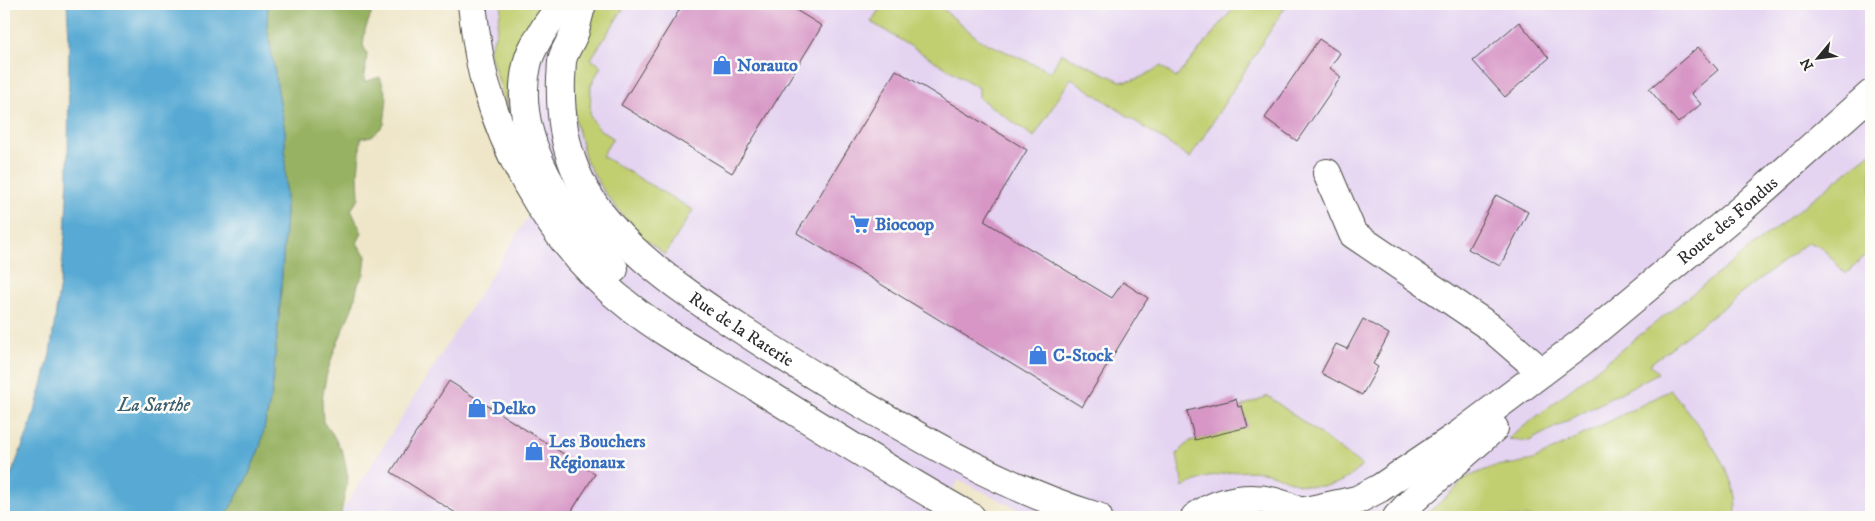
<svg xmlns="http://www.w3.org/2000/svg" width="1875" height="521" viewBox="0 0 1875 521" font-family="'IM FELL DW Pica',serif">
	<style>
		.built { fill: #e4d3f1 }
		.green { fill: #c1cf71; stroke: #767d4e }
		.forest { fill: #98b263; stroke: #626e47 }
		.water { fill: #59aad4; stroke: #426a80 }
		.building { fill: #d796c6 }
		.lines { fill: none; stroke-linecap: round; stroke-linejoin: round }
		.minor-casing { stroke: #484743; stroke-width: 30 }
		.minor { stroke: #fff; stroke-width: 28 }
		.labels { text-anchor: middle; stroke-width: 5; stroke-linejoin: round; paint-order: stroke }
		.shop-label { font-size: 18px; font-weight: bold; fill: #366cbe; stroke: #fdfcf7; text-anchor: start }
		.street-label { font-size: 18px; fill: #2b2b2b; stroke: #fdfcf7 }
		.water-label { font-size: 19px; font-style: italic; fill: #3d5e6f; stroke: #fdfcf7 }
	</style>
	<rect width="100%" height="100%" fill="#fdfcf7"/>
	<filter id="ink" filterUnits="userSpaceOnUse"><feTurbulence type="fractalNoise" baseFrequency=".02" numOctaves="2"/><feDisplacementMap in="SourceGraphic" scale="10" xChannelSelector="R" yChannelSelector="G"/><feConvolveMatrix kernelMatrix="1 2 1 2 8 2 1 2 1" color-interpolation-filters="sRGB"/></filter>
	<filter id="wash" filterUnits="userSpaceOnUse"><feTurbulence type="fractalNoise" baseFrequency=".0096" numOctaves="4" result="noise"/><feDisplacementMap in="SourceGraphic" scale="20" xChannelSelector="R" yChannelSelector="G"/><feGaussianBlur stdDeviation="1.12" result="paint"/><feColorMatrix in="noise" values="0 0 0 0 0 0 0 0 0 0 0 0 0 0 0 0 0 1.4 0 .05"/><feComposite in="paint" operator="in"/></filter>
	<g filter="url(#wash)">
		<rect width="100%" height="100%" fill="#efe6c9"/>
		<path class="built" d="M472,4H1871V517H1034L959,480L933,517H348L341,513L538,201Z"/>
		<g class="green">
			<path d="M502,4H546C531,31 503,68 507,100C508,113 513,126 516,138L489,50L496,33Z"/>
			<path d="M598,4H626L591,59L601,66L591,85L590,116L599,129L613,138L602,156L693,210L665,255L634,230L605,193L586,161L576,121L571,72L580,45Z"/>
			<path d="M880,4H937L980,40L1051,72L1061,53L1120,81C1136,83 1148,73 1161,66L1176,78L1237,4H1287L1190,158L1071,78L1034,137L979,98V88L871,22L882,5Z"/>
			<path d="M1871,153V249L1846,274L1822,248L1808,242L1650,364L1658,373L1529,441L1508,439Z"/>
			<path d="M1671,390C1695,422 1743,475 1735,517H1423L1456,488L1463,479L1495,466L1513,464L1533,460Z"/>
			<path d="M1268,396L1363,466C1357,470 1351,477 1344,480C1333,487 1311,488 1299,484C1286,480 1275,474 1262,472C1236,469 1206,475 1183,487L1177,454L1190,441L1247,427L1242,406Z"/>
		</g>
		<path class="forest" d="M268,4H375L365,30L363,45L367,54L364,82L380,77L387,98L384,125L372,136L361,138L358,174L359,198L351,210L362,233L357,243L366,256L364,274L358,284L353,306L334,351L326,377L322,400L323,422L332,433L343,453L348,478L341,513L343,517H225L248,476L260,447L272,392L280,304L286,212L285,132L267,27Z"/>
		<path class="water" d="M67,4H268L267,27L285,131L286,212L280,304L272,392L260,447L248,476L225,517H4V492L28,432L40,393L50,354L60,283L65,237L68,175L69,38Z"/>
		<g id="blocks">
			<g class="building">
				<path d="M683,4H786L822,26L732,173L621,105Z"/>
				<path d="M1519,22L1549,58L1505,97L1473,61Z"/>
				<path d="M1319,39L1340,53L1330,68L1341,77L1297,141L1265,118Z"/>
				<path d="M1698,47L1718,70L1691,93L1701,104L1678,123L1649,89Z"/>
				<path d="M896,70L1027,150L984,221L1112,298L1123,282L1148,298L1082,407L797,233Z"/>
				<path d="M1496,195L1528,212L1500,266L1468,249Z"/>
				<path d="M1363,319L1389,334L1373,364L1378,367L1362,395L1321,373L1336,344L1347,349Z"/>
				<path d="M449,381L595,474L568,517H462L391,472Z"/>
				<path d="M1236,399L1238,407L1242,406L1248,427L1195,440L1187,411Z"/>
			</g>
		</g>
	</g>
	<g filter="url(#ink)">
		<use href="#blocks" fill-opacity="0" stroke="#484743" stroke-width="1"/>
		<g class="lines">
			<defs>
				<g id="minor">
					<path d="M472,4C475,30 478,57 485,82C509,167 559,253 630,307C670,338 715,361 758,388C829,432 899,477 971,517"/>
					<path d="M564,4C554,13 548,22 541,34C535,44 529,54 527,65C510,138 566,219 614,269"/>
					<path id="s1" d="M582,4C579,13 577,22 575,31C572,40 566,48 563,57C561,63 562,71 561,78C560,108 563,140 575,169C602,237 677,287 736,326C768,347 800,367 833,387C918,437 1003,488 1098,517"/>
					<path d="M1327,173L1353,234L1490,327L1542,372"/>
					<path id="s2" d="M1301,512L1357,500L1380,488L1461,433L1581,343L1744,207L1871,94"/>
					<path d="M1195,517C1230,493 1273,493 1308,517"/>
					<path d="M1397,517L1413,500L1494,428"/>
				</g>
			</defs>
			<use href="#minor" class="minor-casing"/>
			<use href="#minor" class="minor"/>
		</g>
	</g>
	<defs>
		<symbol id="shop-bare" viewBox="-9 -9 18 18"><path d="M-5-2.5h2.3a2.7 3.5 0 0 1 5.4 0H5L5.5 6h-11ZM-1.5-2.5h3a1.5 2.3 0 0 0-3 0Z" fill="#3f7fe0" stroke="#fdfcf7" stroke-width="2.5" paint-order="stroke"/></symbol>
		<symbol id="supermarket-bare" viewBox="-9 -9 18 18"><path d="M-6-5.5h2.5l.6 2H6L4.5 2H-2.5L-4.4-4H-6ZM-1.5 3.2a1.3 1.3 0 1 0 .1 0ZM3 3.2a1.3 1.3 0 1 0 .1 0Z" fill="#3f7fe0" stroke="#fdfcf7" stroke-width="2.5" paint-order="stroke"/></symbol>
	</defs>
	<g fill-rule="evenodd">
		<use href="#shop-bare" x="708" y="51" width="28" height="28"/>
		<use href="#supermarket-bare" x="846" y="210" width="28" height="28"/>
		<use href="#shop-bare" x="1024" y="341" width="28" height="28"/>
		<use href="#shop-bare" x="463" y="394" width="28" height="28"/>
		<use href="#shop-bare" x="520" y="437" width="28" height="28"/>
	</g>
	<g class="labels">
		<g class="shop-label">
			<text x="737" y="71">Norauto</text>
			<text x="875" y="230">Biocoop</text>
			<text x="1053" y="361">C-Stock</text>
			<text x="492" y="414">Delko</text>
			<text x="549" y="447">Les Bouchers<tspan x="549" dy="21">Régionaux</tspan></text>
		</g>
		<g class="street-label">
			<text dy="6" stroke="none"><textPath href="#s2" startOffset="522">Route des Fondus</textPath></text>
			<text dy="6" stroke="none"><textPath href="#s1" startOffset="405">Rue de la Raterie</textPath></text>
		</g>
		<g class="water-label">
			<text x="154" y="411">La Sarthe</text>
		</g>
	</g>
	<rect width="1875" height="521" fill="none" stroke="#fdfcf7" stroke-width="20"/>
	<g transform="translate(1818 58) rotate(241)" stroke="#fdfcf7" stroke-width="4" paint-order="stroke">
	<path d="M0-4L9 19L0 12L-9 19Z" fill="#2b2b2b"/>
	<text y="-8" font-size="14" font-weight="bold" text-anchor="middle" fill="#2b2b2b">N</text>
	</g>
</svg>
